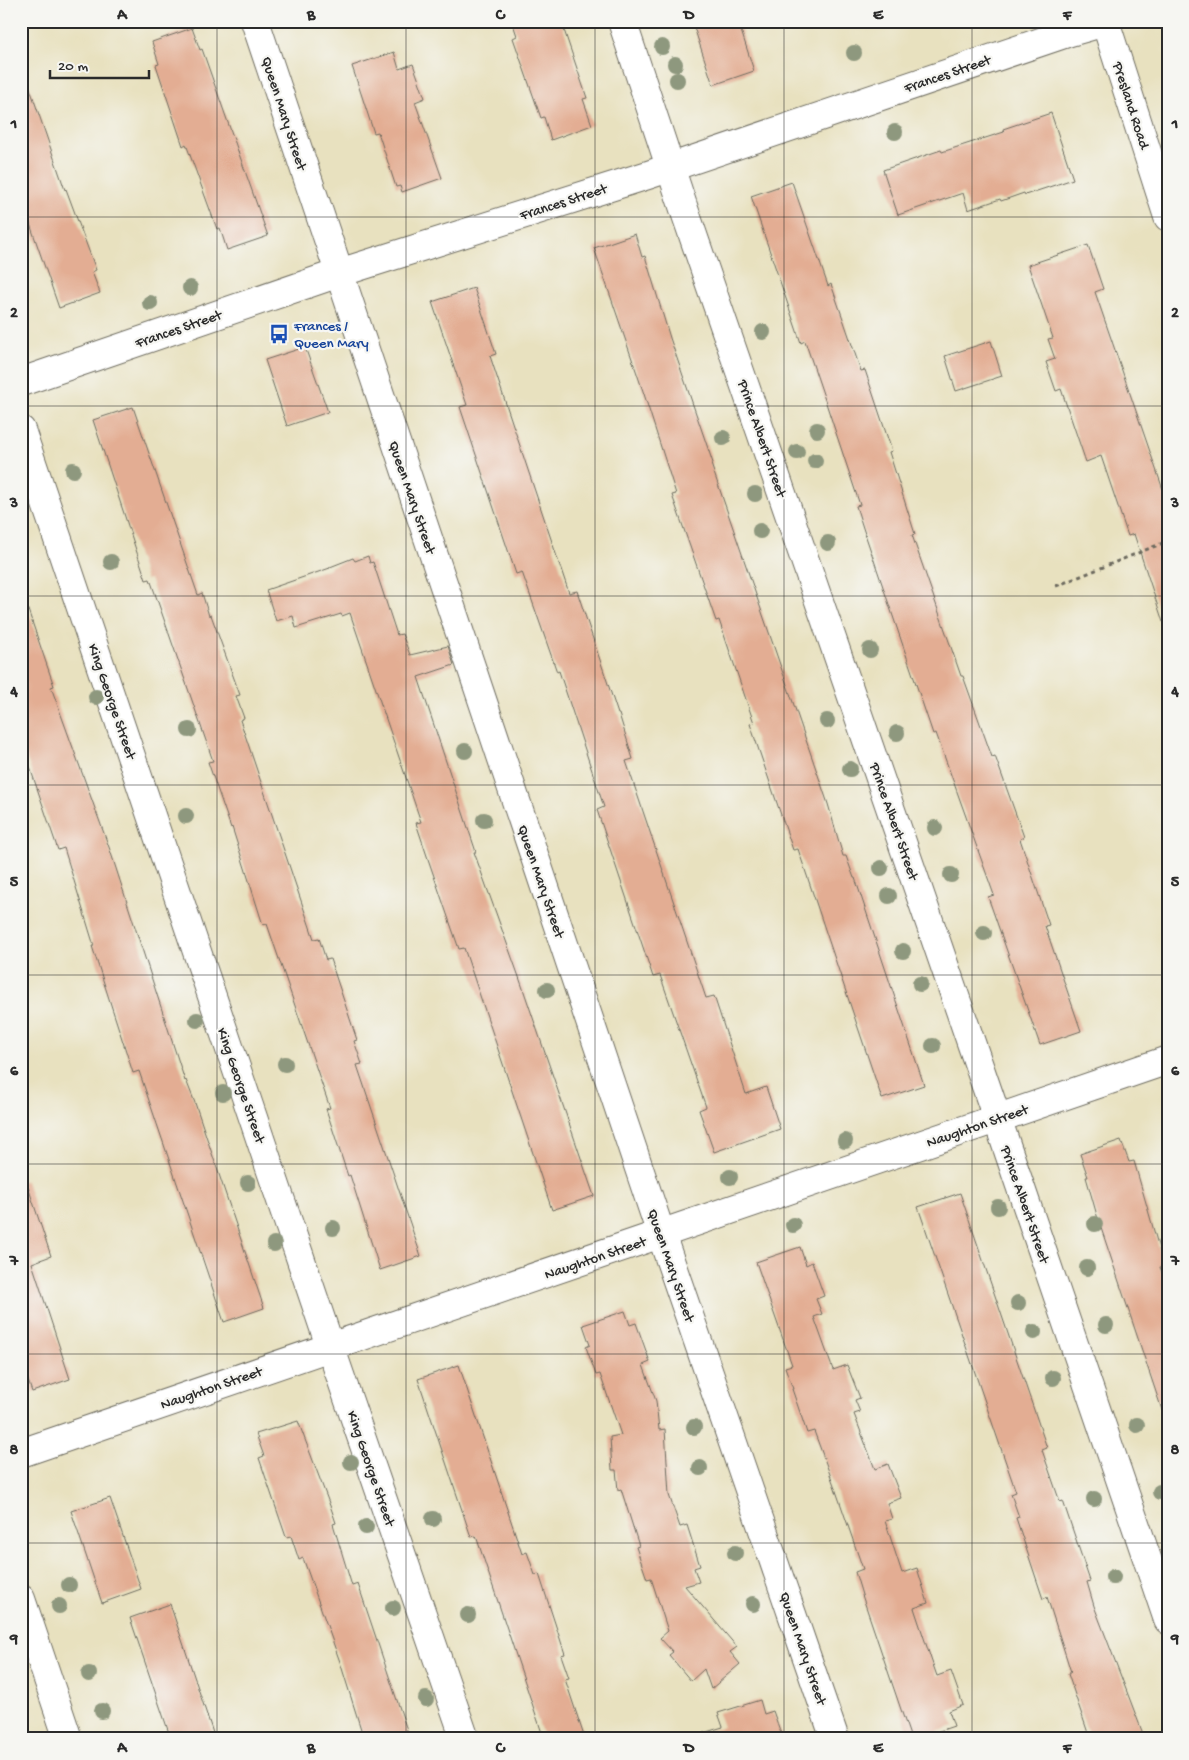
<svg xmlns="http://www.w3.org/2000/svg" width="1189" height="1760" viewBox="0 0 1189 1760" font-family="'Gochi Hand',sans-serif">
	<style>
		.building { fill: #e3ad93 }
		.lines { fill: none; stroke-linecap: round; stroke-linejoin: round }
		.minor-casing { stroke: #6d6b5f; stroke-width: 30 }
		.path { stroke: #6d6b5f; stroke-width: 3; stroke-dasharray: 4 4; stroke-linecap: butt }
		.minor { stroke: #fff; stroke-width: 28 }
		.tree { fill: #8e987e }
		.grid { fill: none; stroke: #2b2b2b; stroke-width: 1; stroke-opacity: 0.55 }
		.labels { text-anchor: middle; stroke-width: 4.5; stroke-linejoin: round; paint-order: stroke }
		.street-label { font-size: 15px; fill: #2b2b2b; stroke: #f6f6f2 }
		.transit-label { font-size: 15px; fill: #164399; stroke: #f6f6f2; text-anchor: start }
		.neatline { fill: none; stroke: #2b2b2b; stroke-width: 2 }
		.grid-label { font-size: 16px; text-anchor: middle; font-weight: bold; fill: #2b2b2b }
	</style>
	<rect width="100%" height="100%" fill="#f6f6f2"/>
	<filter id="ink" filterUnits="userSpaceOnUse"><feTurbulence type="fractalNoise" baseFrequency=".02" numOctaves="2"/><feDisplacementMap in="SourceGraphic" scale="10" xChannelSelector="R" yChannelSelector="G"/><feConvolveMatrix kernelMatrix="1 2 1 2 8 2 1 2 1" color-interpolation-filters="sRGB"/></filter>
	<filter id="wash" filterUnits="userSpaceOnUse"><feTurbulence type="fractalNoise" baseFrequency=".0096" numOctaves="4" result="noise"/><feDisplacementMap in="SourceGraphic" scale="20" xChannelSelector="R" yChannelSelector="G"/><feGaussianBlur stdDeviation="1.12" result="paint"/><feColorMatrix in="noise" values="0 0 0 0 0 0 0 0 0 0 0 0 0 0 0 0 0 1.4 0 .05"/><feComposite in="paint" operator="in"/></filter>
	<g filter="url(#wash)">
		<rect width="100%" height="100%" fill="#e8e1bf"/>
		<g id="blocks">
			<g class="building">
				<path d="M512,21H561L587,98L583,99L592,125L551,140L544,117L541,118L513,38L517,36Z"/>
				<path d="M692,21H738L754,71L713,85Z"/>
				<path d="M192,28L200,50L202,49L268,236L227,250L220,228L217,229L186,144L183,146L156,65L159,64L152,42Z"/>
				<path d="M394,52L399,69L413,64L425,98L415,102L442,178L402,192L400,186L396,187L378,132L374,133L352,66Z"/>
				<path d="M26,77L65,190L66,189L96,270L92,272L100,293L59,308L21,198V78Z"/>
				<path d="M1051,113L1073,179L1025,195L1024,193L1001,201L1000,199L968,210L963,193L898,215L883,170L941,150L942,152L1004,132L1003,129Z"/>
				<path d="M792,182L828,286L831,284L861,371L865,370L892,451L889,452L915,534L912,535L961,676H963L992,757L995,756L1024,837L1020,839L1049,925L1045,926L1081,1031L1040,1045L988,897L994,895L936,733L933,734L863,528L856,506L860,505L823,394L805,341L801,343L751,196Z"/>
				<path d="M635,234L642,257L645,256L670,338L713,463L711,464L828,804L843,856H846L854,878H855L924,1085L882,1099L798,849L793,850L766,771L750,724L754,723L719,620L716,621L672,495L676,494L644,394L594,248Z"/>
				<path d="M1088,245L1103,289L1095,292L1168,504V621L1163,622L1134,534L1128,536L1101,456L1086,462L1061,389L1056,391L1046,362L1055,359L1048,339L1053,338L1028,265Z"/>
				<path d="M474,288L496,354L490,356L569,593L577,591L618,714H619L633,759L626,761L706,998L714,996L746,1094L766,1087L780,1129L714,1152L699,1110L706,1107L660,975L653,977L597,810L604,807L559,671L557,672L522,572L516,574L460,407L467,405L432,302Z"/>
				<path d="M991,341L1002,376L956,391L945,356Z"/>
				<path d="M305,347L328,412L287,426L265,360Z"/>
				<path d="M133,407L198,595L202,593L209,616L211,615L240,695L236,696L244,718L240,720L314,939L319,938L326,960L330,959L357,1040L354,1041L362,1064L357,1065L421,1256L380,1270L350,1175L348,1176L326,1109L330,1108L267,924L263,925L232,827L231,828L208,762L213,761L150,579L146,580L93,420Z"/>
				<path d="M368,556L370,563L373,562L397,635L402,634L410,655L448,646L454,665L418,677L476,852H474L519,977L594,1196L552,1210L464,948L459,949L427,856L416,823L421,822L350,613L342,616L341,614L296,628L293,616L276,621L266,590L330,568V567L353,558L355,561Z"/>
				<path d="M26,604L54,686L51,687L110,850L185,1081L186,1080L195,1103L264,1308L224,1322L139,1071L133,1073L92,946H94L64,848L58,850L21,741V605Z"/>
				<path d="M1121,1140L1129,1162L1134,1161L1164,1266L1160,1267L1168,1289V1412L1163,1413L1098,1219L1086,1177H1088L1080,1154Z"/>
				<path d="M21,1181H26L51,1256L32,1263L70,1379L32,1392L21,1360Z"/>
				<path d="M960,1193L1047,1448L1042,1450L1060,1502L1063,1501L1090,1581L1087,1582L1094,1606L1145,1739H1090L1068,1674L1071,1672L1064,1650L1047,1597L1043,1599L1016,1518L1019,1517L1011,1494L1016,1492L918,1207Z"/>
				<path d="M800,1247L806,1265L812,1262L824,1296L816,1299L822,1314L814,1317L833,1370L847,1365L860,1398L855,1400L860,1412L854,1414L875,1469L888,1464L901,1498L887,1503L892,1519L885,1521L902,1573L917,1568L928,1603L914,1608L931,1659L937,1676L951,1671L963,1705L949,1711L954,1726L916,1739H911L862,1595L855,1572L863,1569L835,1488L814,1431L807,1433L792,1389H793L785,1367L792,1365L756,1262Z"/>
				<path d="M625,1311L630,1325L636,1323L650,1362L643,1365L656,1401L659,1430L665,1429L669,1495L680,1527L687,1525L700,1566L694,1568L699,1582L685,1586L737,1647L730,1652L740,1664L711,1689L704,1669L691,1681L669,1655L673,1652L660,1638L668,1631L651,1578L647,1579L636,1547L639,1546L621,1489L618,1490L616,1470H612L610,1437L621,1435L600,1374L596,1375L586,1347L590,1345L583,1325Z"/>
				<path d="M459,1365L522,1554L527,1552L535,1575L539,1574L565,1654L561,1655L569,1678L565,1679L585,1739H544L476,1536L471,1537L418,1379Z"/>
				<path d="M298,1421L332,1511L336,1523L333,1524L352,1586L358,1584L410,1739H364L340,1662L303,1558L299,1560L291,1536L286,1537L259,1458L264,1456L256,1434Z"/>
				<path d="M110,1498L141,1589L102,1603L71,1511Z"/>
				<path d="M170,1604L215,1739H171L130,1618Z"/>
				<path d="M760,1700L764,1714L773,1711L783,1739H704L703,1733L723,1727L718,1713Z"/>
			</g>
		</g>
	</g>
	<g filter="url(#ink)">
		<use href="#blocks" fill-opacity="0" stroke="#6d6b5f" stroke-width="1"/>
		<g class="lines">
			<defs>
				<g id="minor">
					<path d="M255,21L661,1234L835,1739"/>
					<path d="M622,21L684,209L997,1118L1168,1620"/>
					<path d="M1105,21L1168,217"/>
					<path d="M21,382L339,273L648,175L1070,32L1105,22"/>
					<path d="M21,430L330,1346L465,1739"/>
					<path d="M21,1453L1168,1060"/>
					<path d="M21,1599L68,1739"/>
				</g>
			</defs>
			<use href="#minor" class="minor-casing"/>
			<path class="path" d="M1056,586L1168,541"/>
			<use href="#minor" class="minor"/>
		</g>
		<g class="tree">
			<circle cx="662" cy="47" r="8"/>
			<circle cx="854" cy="53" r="8"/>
			<circle cx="675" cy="64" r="8"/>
			<circle cx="677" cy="80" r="8"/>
			<circle cx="895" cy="132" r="8"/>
			<circle cx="190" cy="288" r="8"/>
			<circle cx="150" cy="303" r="8"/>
			<circle cx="763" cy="332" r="8"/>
			<circle cx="817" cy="430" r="8"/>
			<circle cx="723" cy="438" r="8"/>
			<circle cx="797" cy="452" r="8"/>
			<circle cx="815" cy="461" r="8"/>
			<circle cx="73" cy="470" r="8"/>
			<circle cx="755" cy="494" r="8"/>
			<circle cx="760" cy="531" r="8"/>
			<circle cx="828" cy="543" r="8"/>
			<circle cx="111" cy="562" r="8"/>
			<circle cx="870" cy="650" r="8"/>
			<circle cx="96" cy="697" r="8"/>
			<circle cx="827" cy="721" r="8"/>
			<circle cx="189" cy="730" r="8"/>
			<circle cx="897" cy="733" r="8"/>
			<circle cx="465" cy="751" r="8"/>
			<circle cx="850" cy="769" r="8"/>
			<circle cx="186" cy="816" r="8"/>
			<circle cx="484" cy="820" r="8"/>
			<circle cx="935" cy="828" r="8"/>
			<circle cx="881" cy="868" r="8"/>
			<circle cx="951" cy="875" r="8"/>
			<circle cx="889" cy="896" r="8"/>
			<circle cx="984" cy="933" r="8"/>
			<circle cx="903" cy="951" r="8"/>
			<circle cx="920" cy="984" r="8"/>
			<circle cx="547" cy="990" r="8"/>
			<circle cx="197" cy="1020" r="8"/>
			<circle cx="933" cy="1046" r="8"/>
			<circle cx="285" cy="1064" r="8"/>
			<circle cx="223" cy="1093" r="8"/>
			<circle cx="845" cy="1141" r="8"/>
			<circle cx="730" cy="1177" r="8"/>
			<circle cx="248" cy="1183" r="8"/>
			<circle cx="998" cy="1207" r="8"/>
			<circle cx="1095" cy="1224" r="8"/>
			<circle cx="793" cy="1225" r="8"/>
			<circle cx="333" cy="1228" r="8"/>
			<circle cx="274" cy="1244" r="8"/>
			<circle cx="1087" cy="1268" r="8"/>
			<circle cx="1018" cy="1303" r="8"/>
			<circle cx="1106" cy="1325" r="8"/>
			<circle cx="1034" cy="1332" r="8"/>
			<circle cx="1053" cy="1378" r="8"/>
			<circle cx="1137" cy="1425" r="8"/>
			<circle cx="694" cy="1427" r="8"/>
			<circle cx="351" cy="1462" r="8"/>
			<circle cx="700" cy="1468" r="8"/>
			<circle cx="1160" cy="1492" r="8"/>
			<circle cx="1094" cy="1499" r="8"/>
			<circle cx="433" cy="1519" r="8"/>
			<circle cx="366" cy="1527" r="8"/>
			<circle cx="735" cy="1553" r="8"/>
			<circle cx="1113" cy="1577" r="8"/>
			<circle cx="69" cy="1585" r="8"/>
			<circle cx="753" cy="1604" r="8"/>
			<circle cx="59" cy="1606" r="8"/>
			<circle cx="393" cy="1608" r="8"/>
			<circle cx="468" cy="1615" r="8"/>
			<circle cx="89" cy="1674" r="8"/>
			<circle cx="426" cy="1699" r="8"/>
			<circle cx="102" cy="1711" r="8"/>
		</g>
	</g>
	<path class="grid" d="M217,21V1739M406,21V1739M595,21V1739M784,21V1739M972,21V1739M21,217H1168M21,406H1168M21,596H1168M21,785H1168M21,975H1168M21,1164H1168M21,1354H1168M21,1543H1168"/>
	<defs>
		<symbol id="bus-bare" viewBox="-9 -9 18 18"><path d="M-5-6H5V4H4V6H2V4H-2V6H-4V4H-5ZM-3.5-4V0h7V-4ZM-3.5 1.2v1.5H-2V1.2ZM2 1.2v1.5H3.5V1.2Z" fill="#1a4fb4" stroke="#f6f6f2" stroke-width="2.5" paint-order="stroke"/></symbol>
	</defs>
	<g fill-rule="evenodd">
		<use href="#bus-bare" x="265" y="320" width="28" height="28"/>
	</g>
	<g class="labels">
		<g class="street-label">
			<text transform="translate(947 73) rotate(-19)" y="5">Frances Street</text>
			<text transform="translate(1132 105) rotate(72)" y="5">Presland Road</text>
			<text transform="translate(285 113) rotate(72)" y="5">Queen Mary Street</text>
			<text transform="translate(563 201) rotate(-18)" y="5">Frances Street</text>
			<text transform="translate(178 328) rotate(-19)" y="5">Frances Street</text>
			<text transform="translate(763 438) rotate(71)" y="5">Prince Albert Street</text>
			<text transform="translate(413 497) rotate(71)" y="5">Queen Mary Street</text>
			<text transform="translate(113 701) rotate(71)" y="5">King George Street</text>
			<text transform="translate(895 821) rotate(71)" y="5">Prince Albert Street</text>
			<text transform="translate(542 881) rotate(71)" y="5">Queen Mary Street</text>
			<text transform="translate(242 1085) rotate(71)" y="5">King George Street</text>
			<text transform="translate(977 1125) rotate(-19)" y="5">Naughton Street</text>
			<text transform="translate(1026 1204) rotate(71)" y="5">Prince Albert Street</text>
			<text transform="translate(595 1257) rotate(-19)" y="5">Naughton Street</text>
			<text transform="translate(672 1265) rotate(71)" y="5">Queen Mary Street</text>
			<text transform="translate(211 1387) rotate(-19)" y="5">Naughton Street</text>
			<text transform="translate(372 1468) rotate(71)" y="5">King George Street</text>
			<text transform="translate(804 1648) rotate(71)" y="5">Queen Mary Street</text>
		</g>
		<g class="transit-label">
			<text x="294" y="330">Frances /<tspan x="294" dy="17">Queen Mary</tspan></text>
		</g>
	</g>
	<rect width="1189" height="1760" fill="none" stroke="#f6f6f2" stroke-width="55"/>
	<path d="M50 70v8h99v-8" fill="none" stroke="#2b2b2b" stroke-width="2.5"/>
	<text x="58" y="70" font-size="15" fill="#2b2b2b" stroke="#f6f6f2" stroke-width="4" paint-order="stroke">20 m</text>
	<rect x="28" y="28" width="1134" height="1704" class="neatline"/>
	<g class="grid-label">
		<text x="122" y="19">A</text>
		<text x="311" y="19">B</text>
		<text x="500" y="19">C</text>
		<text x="689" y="19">D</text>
		<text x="878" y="19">E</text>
		<text x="1067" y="19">F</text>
		<text x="14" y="128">1</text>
		<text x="1175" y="128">1</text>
		<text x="14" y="317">2</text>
		<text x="1175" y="317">2</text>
		<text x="14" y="507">3</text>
		<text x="1175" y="507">3</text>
		<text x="14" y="696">4</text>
		<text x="1175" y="696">4</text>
		<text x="14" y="886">5</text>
		<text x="1175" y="886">5</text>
		<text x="14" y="1075">6</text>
		<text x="1175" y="1075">6</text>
		<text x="14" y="1265">7</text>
		<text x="1175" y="1265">7</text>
		<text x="14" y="1454">8</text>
		<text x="1175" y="1454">8</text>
		<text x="14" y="1643">9</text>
		<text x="1175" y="1643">9</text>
		<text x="122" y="1752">A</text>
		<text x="311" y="1752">B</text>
		<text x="500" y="1752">C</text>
		<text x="689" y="1752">D</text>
		<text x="878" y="1752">E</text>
		<text x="1067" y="1752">F</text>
	</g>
</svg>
